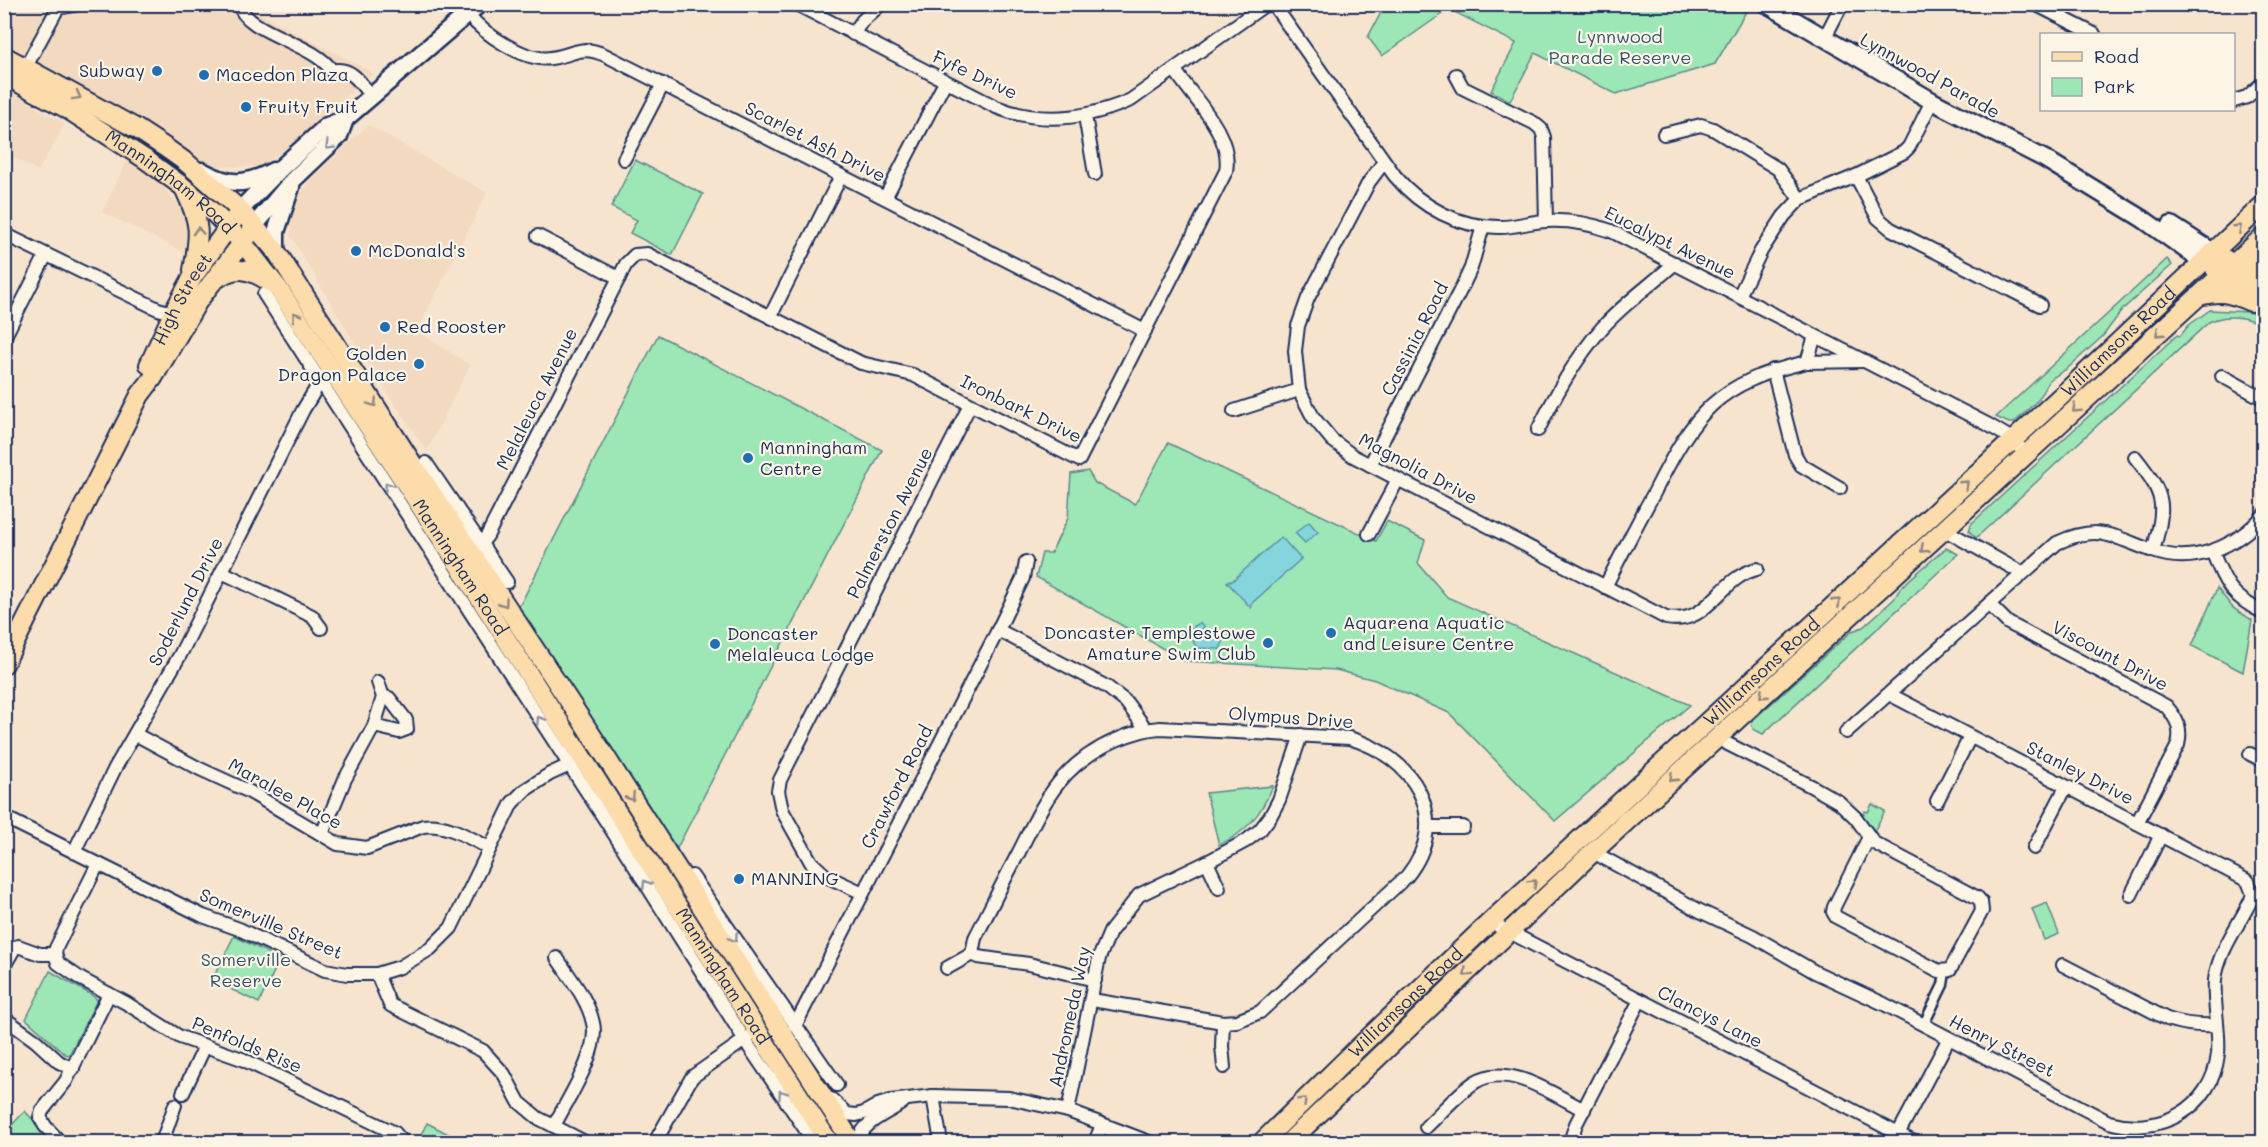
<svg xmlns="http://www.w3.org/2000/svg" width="2268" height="1147" viewBox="0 0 2268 1147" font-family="Mali,sans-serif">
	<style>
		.built { fill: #f3d9bf }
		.green { fill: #9de6b6; stroke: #5c8a8a; stroke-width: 1.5 }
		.water { fill: #84d5dc; stroke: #5a93aa; stroke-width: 1.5 }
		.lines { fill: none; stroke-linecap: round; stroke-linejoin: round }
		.pedestrian-casing { stroke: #1b2f5e; stroke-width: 13 }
		.minor-casing { stroke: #1b2f5e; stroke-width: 16 }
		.secondary-casing { stroke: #1b2f5e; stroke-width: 21 }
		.primary-casing { stroke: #1b2f5e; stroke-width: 22 }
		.pedestrian { stroke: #fcf5e5; stroke-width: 8 }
		.minor { stroke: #fcf5e5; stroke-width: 12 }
		.secondary { stroke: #fcf5e5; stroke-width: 16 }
		.primary { stroke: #fddcac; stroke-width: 18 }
		.oneway { stroke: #8c8685 }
		.oneway2 { stroke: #8c92a2 }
		.poi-dot { fill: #1f6fb2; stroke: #fcf5e5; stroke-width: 2 }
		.labels { text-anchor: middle; stroke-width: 4.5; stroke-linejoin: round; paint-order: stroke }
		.park-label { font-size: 18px; fill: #355470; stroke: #fcf5e5 }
		.poi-label { font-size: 18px; fill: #1b2f5e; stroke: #fcf5e5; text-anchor: start }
		.street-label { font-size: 18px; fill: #1b2f5e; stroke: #fcf5e5 }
	</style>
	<rect width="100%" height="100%" fill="#f7e4cf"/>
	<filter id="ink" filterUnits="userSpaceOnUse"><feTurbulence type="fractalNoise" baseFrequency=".0167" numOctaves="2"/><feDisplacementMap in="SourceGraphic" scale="12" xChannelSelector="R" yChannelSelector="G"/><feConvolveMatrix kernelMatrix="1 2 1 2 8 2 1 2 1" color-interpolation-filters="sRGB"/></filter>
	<g filter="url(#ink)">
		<g class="built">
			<path d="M4,5H252L257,12L373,73L290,145L260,167L207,166L5,43Z"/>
			<path d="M4,88L65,124L38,171L5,152Z"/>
			<path d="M368,125L487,193L417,331L470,365L427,451L361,354L291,236L292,208L310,180Z"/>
			<path d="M127,161L158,182L182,207L191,243L187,254L102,212Z"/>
		</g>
		<g class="green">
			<path d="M1738,4L1747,10L1715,64L1616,94L1535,53L1510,101L1491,91L1516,43L1449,9L1382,56L1368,37L1385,5Z"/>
			<path d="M635,160L703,194L672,255L630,233L637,220L611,207Z"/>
			<path d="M2167,259L2172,265L2123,309L2103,336L2068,368L2049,380L2038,400L2014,423H2009L1996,417Z"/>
			<path d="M2210,310L2249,312L2263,318V326C2247,316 2226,314 2209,322L1976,538L1969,531L1971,524L2177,335L2180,336L2189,325Z"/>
			<path d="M658,335L882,450L676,850L512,615L521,603Z"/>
			<path d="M1168,443L1376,541L1387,521L1425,540L1418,563L1447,597L1690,705L1555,821L1449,713L1375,680L1336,670L1185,661L1036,577L1042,553H1051L1068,518L1071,474L1088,471L1095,483L1135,504Z"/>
			<path d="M1946,548L1958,554L1763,734L1753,729L1751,723L1754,719L1852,631L1863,627L1894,599L1901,587Z"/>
			<path d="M2217,588L2233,608L2252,620L2243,672L2192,646Z"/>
			<path d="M1273,786C1261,814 1247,832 1219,845L1206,793Z"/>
			<path d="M1872,804L1885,811L1873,833L1862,817L1865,811L1868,812Z"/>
			<path d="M2047,903L2059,934L2044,940L2032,909Z"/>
			<path d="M234,936L280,959L259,1003L212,980Z"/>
			<path d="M50,971L95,997L97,1000L69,1055L65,1054L26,1019Z"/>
			<path d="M25,1111L53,1142H5V1132Z"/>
			<path d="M427,1123L464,1142H417Z"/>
		</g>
		<g class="water">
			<path d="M1309,522L1318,532L1305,543L1295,533Z"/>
			<path d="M1281,537L1301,559L1251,604L1252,606L1251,608L1227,582L1229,580L1231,582Z"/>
			<path d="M1200,623L1204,626L1201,636L1207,638L1224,640L1220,649L1197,648L1193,641L1194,626Z"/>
		</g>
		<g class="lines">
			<defs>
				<path id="pedestrian" d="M1923,1026L1943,985L1945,972"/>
				<g id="minor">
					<path d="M239,4C245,33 315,43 332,71C351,66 361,83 371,97"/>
					<path d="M796,4L996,107C1041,125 1087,119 1131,100L1266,4"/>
					<path d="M1273,4L1395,176C1421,207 1459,228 1501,227C1516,227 1532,221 1547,221C1569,220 1591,224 1611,231L1987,424L2007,436L2028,455"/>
					<path d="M2035,4L2094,34"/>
					<path d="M58,8L80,4"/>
					<path d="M468,14C483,34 526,62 551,58C575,55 579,44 605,55L1145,331"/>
					<path d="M853,34L862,21L881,4"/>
					<path d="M1824,39L1842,4"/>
					<path d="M23,72L60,4"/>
					<path d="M1456,75L1463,88L1534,123L1541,129L1544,137L1546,221"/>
					<path d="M2234,101L2247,97L2264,82"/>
					<path d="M1085,116L1095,174"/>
					<path d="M1664,134L1701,125L1713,129L1778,169L1800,199"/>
					<path d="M624,159L663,84"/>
					<path d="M1384,162L1369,182L1308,298L1298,326L1295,351L1299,390L1313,417L1332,440L1353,456L1666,618C1710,626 1718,578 1757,569"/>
					<path d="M1856,176L1878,218L1891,229L2040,305"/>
					<path d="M885,198L945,82"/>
					<path d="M4,234L158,309L173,313"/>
					<path d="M538,236L619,278"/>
					<path d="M264,294L611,829L750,1048L814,1142"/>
					<path d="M1739,296L1761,251L1784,216L1800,199L1856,176L1904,152L1909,147L1932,101"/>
					<path d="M770,317L841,176"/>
					<path d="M1815,336L1807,362L1863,361"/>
					<path d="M4,338L46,255"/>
					<path d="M1773,370L1795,455L1801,465L1840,488"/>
					<path d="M2222,376L2264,399"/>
					<path d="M1234,411L1299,390"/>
					<path d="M1538,430C1556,394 1575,359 1602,328C1623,304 1651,285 1675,263"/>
					<path d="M2135,457C2166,496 2166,504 2153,551"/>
					<path d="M426,463L507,582"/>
					<path d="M1370,465L1463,285L1471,268L1483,226"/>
					<path d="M1945,530L2022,573"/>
					<path d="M1369,534L1397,481"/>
					<path d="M2212,551C2226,585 2230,596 2264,613"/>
					<path d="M466,558L481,544L487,536L626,264L635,255L647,254L861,363L913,375L1079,460L1226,171C1233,134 1193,99 1175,70"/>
					<path d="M222,572L312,616L321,628"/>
					<path d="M1605,587C1621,555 1637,524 1654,493C1695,412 1716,383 1807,362"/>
					<path d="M1989,604L2008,623L2166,706C2177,719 2182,728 2178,745L2137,823"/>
					<path d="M998,630L1107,687L1126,702L1146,729"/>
					<path d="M374,726L399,732L407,729L406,720L389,698L383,697"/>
					<path d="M1846,732L2057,543C2100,523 2113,537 2153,551C2194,566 2237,546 2264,515"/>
					<path d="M135,734L200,769L248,791L338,844L367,848L423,826C447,823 468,837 489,848"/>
					<path d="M1716,738L1811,786L1839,802L1856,818L1874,843L1978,898L1981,902L1982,911L1950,970L1939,971L1836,917L1833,912L1834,907L1869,837"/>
					<path d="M2250,754L2264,761"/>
					<path d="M1937,801L1970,737"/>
					<path d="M4,817L203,916L239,929L325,970L347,974H377L400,967L430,949L451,928L512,803L525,790L550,774L574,763"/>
					<path d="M1429,827H1463"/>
					<path d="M322,834L345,779L374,726L383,697L378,682"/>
					<path d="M2034,848L2066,787"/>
					<path d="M74,852L115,768L180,655L303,410L323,377"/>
					<path d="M1593,852L1700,911L1753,936L1815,972L1884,1004L2109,1122C2158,1136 2212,1110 2218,1054C2220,1029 2213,1005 2215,980C2218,952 2239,925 2251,900L2253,894L2248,881L1889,694"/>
					<path d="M1207,862L1219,888"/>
					<path d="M692,876L837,1085"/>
					<path d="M863,893L826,876L811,862L782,810L778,791L780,780L970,405"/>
					<path d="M2131,895L2161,835"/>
					<path d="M1490,922L1914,1142"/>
					<path d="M55,954L56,948L98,864"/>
					<path d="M972,954L978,957L1029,964L1095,980"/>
					<path d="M2063,965L2167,1019C2185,1025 2199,1026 2217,1025"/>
					<path d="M4,966L15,947L18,946L40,954H55L58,963L81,979L126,1003L180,1037L242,1059L395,1133L403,1142"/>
					<path d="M947,968L972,954L975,938C990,909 1004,880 1019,852C1045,800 1060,765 1116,740C1130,734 1144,729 1160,728L1349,738C1412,756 1454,817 1407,876L1260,1012L1237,1021L1223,1022L1092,1000"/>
					<path d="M377,974L390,1005L483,1051L504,1074L519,1102L538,1118L585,1142"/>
					<path d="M4,1018L36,1041L59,1062L73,1069"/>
					<path d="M1223,1022L1222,1046L1224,1067"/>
					<path d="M795,1026L998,630L1023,578L1026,562"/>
					<path d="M183,1093L205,1046"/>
					<path d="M933,1096L941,1142"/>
					<path d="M831,1099L847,1114L856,1115L864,1113L878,1105L891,1101L933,1096L1009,1098L1068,1111L1149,1142"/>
					<path d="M1068,1111L1099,958L1110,932L1139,895L1207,862L1246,841L1260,830L1270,817L1279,800L1301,735"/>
					<path d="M554,1126C567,1100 600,1051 593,1023C588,999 570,978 557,958"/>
					<path d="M1107,1127L1118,1139L1124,1142"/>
					<path d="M1426,1127C1442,1112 1457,1094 1475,1082C1508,1061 1554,1095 1584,1110"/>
					<path d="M1898,1134L1948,1040"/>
					<path d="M60,1142L45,1126L40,1117L42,1111L66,1081L109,994"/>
					<path d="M162,1142L175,1105"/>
					<path d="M655,1142L692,1077L749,1037"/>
					<path d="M858,1142C862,1121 888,1114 903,1102"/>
					<path d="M1095,1142L1102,1125"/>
					<path d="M1570,1142L1576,1124L1640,1000"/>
				</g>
				<g id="secondary">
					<path d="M1767,4L1932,101L2045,159L2143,219L2203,262"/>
					<path d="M202,171C230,186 244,186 273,171"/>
					<path d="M240,210L282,167L327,126L345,119L479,4"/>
					<path d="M2171,225L2213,252"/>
					<path d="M254,226L293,180L339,136L345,119"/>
					<path d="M276,251V232L291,187"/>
				</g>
				<g id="primary">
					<path d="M4,56L137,129L166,148L187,163L240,210L276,251L414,466L600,748L852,1142"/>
					<path id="s1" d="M4,75L64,107L145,159L182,186L216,215L243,243L278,288L458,564L829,1142"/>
					<path d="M185,190C201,224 200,234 193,270"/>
					<path d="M2225,259L2264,285"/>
					<path d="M2215,269L2264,301"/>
					<path d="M215,280C236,264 251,269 271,283"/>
					<path d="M2258,281C2251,268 2257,260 2264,248"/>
					<path d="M2199,296C2221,290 2230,293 2251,302"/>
					<path id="s2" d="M149,365L173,313L192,278L235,218"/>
					<path d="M4,664L140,395L153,378L198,301L249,234"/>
					<path id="s3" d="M1262,1142L1359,1047L1490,922L2073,385L2264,204"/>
					<path d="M1289,1142L1593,852L2264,236"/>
				</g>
			</defs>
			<use href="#pedestrian" class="pedestrian-casing"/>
			<use href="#minor" class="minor-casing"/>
			<use href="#secondary" class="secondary-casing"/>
			<use href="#primary" class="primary-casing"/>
			<use href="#pedestrian" class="pedestrian"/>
			<use href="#minor" class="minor"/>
			<use href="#secondary" class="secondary"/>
			<use href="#primary" class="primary"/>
		</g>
		<defs><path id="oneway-chevron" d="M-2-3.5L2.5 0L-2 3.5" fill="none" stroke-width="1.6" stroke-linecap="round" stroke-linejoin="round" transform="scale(1.5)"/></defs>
		<g class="oneway">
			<use href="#oneway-chevron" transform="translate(77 96) rotate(29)"/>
			<use href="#oneway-chevron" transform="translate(2238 228) rotate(-43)"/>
			<use href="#oneway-chevron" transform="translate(198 231) rotate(-93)"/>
			<use href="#oneway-chevron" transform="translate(296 316) rotate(-123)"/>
			<use href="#oneway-chevron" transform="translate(2159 333) rotate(137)"/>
			<use href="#oneway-chevron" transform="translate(373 403) rotate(57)"/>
			<use href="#oneway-chevron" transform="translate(2076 409) rotate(137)"/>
			<use href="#oneway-chevron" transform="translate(1965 484) rotate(-43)"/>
			<use href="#oneway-chevron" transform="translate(1924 549) rotate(138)"/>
			<use href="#oneway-chevron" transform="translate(1837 602) rotate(-43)"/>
			<use href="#oneway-chevron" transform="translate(504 603) rotate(56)"/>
			<use href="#oneway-chevron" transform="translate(1763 695) rotate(137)"/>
			<use href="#oneway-chevron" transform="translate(1673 778) rotate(137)"/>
			<use href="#oneway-chevron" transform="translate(631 797) rotate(58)"/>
			<use href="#oneway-chevron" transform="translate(1533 883) rotate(-43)"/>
			<use href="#oneway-chevron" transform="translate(1467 973) rotate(136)"/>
			<use href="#oneway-chevron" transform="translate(1303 1101) rotate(-45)"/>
		</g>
		<g class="oneway2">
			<use href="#oneway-chevron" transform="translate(329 146) rotate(135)"/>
			<use href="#oneway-chevron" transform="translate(388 486) rotate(-123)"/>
			<use href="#oneway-chevron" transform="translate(540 720) rotate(-123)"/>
			<use href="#oneway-chevron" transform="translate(646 884) rotate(-122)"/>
			<use href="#oneway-chevron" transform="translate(734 938) rotate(56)"/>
			<use href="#oneway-chevron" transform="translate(782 1094) rotate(-125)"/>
		</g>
	</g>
	<g class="poi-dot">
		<circle cx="157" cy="71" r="6"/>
		<circle cx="204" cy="75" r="6"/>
		<circle cx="246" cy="107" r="6"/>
		<circle cx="356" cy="251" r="6"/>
		<circle cx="385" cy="327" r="6"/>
		<circle cx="419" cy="364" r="6"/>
		<circle cx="748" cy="458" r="6"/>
		<circle cx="1331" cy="633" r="6"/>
		<circle cx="1268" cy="643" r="6"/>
		<circle cx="715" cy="644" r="6"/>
		<circle cx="739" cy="879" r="6"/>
	</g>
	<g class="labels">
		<g class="park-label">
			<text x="1620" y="43">Lynnwood<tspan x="1620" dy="21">Parade Reserve</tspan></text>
			<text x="246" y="966">Somerville<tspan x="246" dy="21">Reserve</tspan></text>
		</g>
		<g class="poi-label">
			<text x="145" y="77" text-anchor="end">Subway</text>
			<text x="216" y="81">Macedon Plaza</text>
			<text x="258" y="113">Fruity Fruit</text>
			<text x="368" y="257">McDonald's</text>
			<text x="397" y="333">Red Rooster</text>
			<text x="407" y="360" text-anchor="end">Golden<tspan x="407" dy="21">Dragon Palace</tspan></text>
			<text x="760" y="454">Manningham<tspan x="760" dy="21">Centre</tspan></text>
			<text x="1343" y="629">Aquarena Aquatic<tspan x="1343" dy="21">and Leisure Centre</tspan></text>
			<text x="1256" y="639" text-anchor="end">Doncaster Templestowe<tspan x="1256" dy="21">Amature Swim Club</tspan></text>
			<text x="727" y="640">Doncaster<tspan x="727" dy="21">Melaleuca Lodge</tspan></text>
			<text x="751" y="885">MANNING</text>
		</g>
		<g class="street-label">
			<text transform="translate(975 75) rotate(25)" y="6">Fyfe Drive</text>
			<text transform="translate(1930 76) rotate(29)" y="6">Lynnwood Parade</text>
			<text transform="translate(815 142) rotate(27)" y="6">Scarlet Ash Drive</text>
			<text dy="6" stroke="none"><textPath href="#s1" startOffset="198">Manningham Road</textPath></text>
			<text transform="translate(1670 243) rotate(26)" y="6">Eucalypt Avenue</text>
			<text dy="6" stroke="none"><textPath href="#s2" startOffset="74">High Street</textPath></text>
			<text transform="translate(1415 339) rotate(-63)" y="6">Cassinia Road</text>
			<text dy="6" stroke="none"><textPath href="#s3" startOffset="1172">Williamsons Road</textPath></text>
			<text transform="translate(537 399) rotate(-63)" y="6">Melaleuca Avenue</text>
			<text transform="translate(1021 409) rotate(26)" y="6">Ironbark Drive</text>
			<text transform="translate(1418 469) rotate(28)" y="6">Magnolia Drive</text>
			<text transform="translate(890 523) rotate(-63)" y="6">Palmerston Avenue</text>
			<text dy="6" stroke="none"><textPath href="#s1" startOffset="684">Manningham Road</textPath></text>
			<text transform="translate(186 602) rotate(-63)" y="6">Soderlund Drive</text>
			<text transform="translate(2110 656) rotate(28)" y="6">Viscount Drive</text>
			<text dy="6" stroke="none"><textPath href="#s3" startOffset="686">Williamsons Road</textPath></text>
			<text transform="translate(1291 718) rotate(4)" y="6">Olympus Drive</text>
			<text transform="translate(2080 773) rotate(27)" y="6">Stanley Drive</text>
			<text transform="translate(897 787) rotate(-63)" y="6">Crawford Road</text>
			<text transform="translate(285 794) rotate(29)" y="6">Maralee Place</text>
			<text transform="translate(271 924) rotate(23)" y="6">Somerville Street</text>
			<text dy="6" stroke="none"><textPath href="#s1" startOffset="1170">Manningham Road</textPath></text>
			<text dy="6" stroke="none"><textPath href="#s3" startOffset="200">Williamsons Road</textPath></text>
			<text transform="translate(1070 1017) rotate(-78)" y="6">Andromeda Way</text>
			<text transform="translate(1710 1017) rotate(27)" y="6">Clancys Lane</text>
			<text transform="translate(247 1045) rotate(23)" y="6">Penfolds Rise</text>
			<text transform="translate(2002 1046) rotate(27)" y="6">Henry Street</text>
		</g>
	</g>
	<rect width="2268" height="1147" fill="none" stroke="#fcf5e5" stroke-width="24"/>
	<rect x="12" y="12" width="2244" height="1123" fill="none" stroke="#1b2f5e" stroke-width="2" filter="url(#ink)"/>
	<rect x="2040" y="33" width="195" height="78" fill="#fcf5e5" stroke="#a2a6af" stroke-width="1.5"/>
	<rect x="2052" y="52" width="30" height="9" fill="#fddcac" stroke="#a2a6af" stroke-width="1.5"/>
	<text x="2094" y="63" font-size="18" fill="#1b2f5e">Road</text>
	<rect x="2052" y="78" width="30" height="18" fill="#9de6b6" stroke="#a2a6af" stroke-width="1.5"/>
	<text x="2094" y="93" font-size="18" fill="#1b2f5e">Park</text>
</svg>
